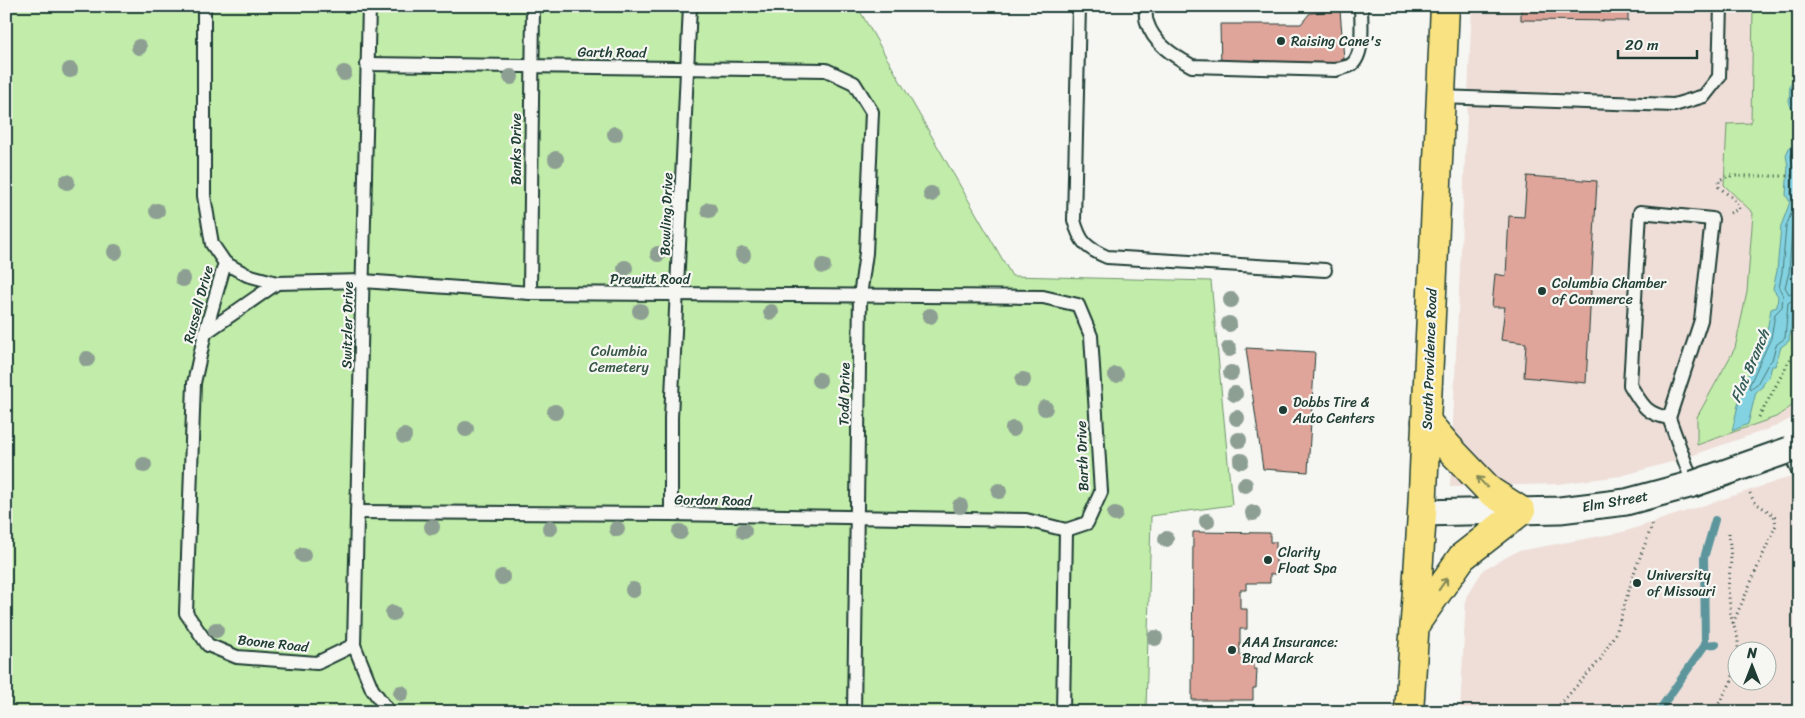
<svg xmlns="http://www.w3.org/2000/svg" width="1805" height="718" viewBox="0 0 1805 718" font-family="Sriracha,sans-serif">
	<style>
		.built { fill: #efded8; fill-rule: evenodd }
		.green { fill: #c1eca9; stroke: #70946e }
		.water { fill: #83d2e1; stroke: #5b969c }
		.lines { fill: none; stroke-linecap: round; stroke-linejoin: round }
		.shore { stroke: #477979; stroke-width: 1 }
		.stream { stroke: #5b969c; stroke-width: 8 }
		.building { fill: #dfa59b; stroke: #1f3d34 }
		.lane-casing { stroke: #1f3d34; stroke-width: 16 }
		.street-casing { stroke: #1f3d34; stroke-width: 29 }
		.primary-casing { stroke: #1f3d34; stroke-width: 31 }
		.path { stroke: #1f3d34; stroke-width: 3; stroke-dasharray: 1 4; stroke-linecap: butt }
		.lane { stroke: #f6f6f2; stroke-width: 12 }
		.street { stroke: #f6f6f2; stroke-width: 25 }
		.primary { stroke: #f8e281; stroke-width: 28 }
		.street-bridge-casing { stroke: #1f3d34; stroke-width: 29; stroke-linecap: butt }
		.street-bridge { stroke: #f6f6f2; stroke-width: 25 }
		.tree { fill: #8d9f93 }
		.oneway { stroke: #818757 }
		.poi-dot { fill: #1f3d34; stroke: #f6f6f2; stroke-width: 2 }
		.labels { text-anchor: middle; stroke-width: 4.5; stroke-linejoin: round; paint-order: stroke }
		.poi-label { font-size: 14px; fill: #1f3d34; stroke: #f6f6f2; text-anchor: start }
		.street-label { font-size: 14px; fill: #1f3d34; stroke: #f6f6f2 }
		.park-label { font-size: 14px; fill: #375746; stroke: #f6f6f2 }
		.water-label { font-size: 15px; font-style: italic; fill: #335b57; stroke: #f6f6f2 }
	</style>
	<rect width="100%" height="100%" fill="#f6f6f2"/>
	<filter id="ink" filterUnits="userSpaceOnUse"><feTurbulence type="fractalNoise" baseFrequency=".02" numOctaves="2"/><feDisplacementMap in="SourceGraphic" scale="10" xChannelSelector="R" yChannelSelector="G"/><feConvolveMatrix kernelMatrix="1 2 1 2 8 2 1 2 1" color-interpolation-filters="sRGB"/></filter>
	<g filter="url(#ink)">
		<g class="built">
			<path d="M1472,6H1799V414L1777,426L1685,458L1621,476L1558,484L1450,487Z"/>
			<path d="M1799,474V712H1460L1466,597L1484,569L1518,551L1623,532ZM1738,650H1768V680H1738Z"/>
		</g>
		<g class="green">
			<path d="M11,6H857L1012,276L1211,281L1232,505L1151,516L1146,712H6V162Z"/>
			<path d="M1753,6H1799V401L1776,417L1697,445V417L1735,348L1747,292L1753,213L1724,185L1727,124L1751,123Z"/>
		</g>
		<path class="water" d="M1799,74V284L1797,304L1792,306L1791,330L1789,341L1781,347L1775,366H1772L1769,377L1763,383V386L1756,392L1748,424L1732,431L1742,388L1766,336L1771,309L1777,307L1778,296L1773,289L1777,271L1781,226L1790,202L1786,195L1788,166L1786,155L1789,148L1794,145V110L1789,105L1790,84Z"/>
		<g class="lines">
			<g class="shore">
				<path d="M1799,133L1798,146L1791,156L1793,166L1791,194L1795,203L1786,227L1782,272L1779,288L1783,295L1782,307L1775,314L1771,338L1749,386L1750,389L1757,384L1768,364L1772,360L1776,345L1785,338L1788,303L1791,301L1799,299"/>
				<path d="M1799,210L1792,228L1789,273L1785,287L1789,294L1799,293"/>
				<path d="M1799,237L1794,282L1795,285H1799"/>
			</g>
			<g class="stream">
				<path d="M1705,645L1716,644"/>
				<path d="M1658,712L1705,645L1704,558L1715,520"/>
			</g>
		</g>
		<g class="building">
			<path d="M1521,6H1628V21L1521,20Z"/>
			<path d="M1340,10L1344,59L1327,66L1221,68L1220,24H1301L1310,13Z"/>
			<path d="M1527,176L1597,181L1586,383L1524,377L1526,343L1501,340L1505,307H1492L1495,274L1506,276L1509,216L1524,217Z"/>
			<path d="M1246,348L1315,352L1308,472L1263,469Z"/>
			<path d="M1193,532L1270,533V542H1276V574H1270V583H1246V590H1240V609H1247V629H1240V655H1254V669H1257L1256,688H1253V700H1192Z"/>
		</g>
		<g class="lines">
			<defs>
				<g id="lane">
					<path d="M204,6V196L212,244L225,263L205,333L194,383L186,613L208,645L237,657L317,663L354,645"/>
					<path d="M369,6L354,645L372,689L389,712"/>
					<path d="M1079,6L1074,220C1080,242 1086,248 1107,257L1325,270"/>
					<path d="M1146,6C1146,11 1145,18 1147,22C1153,43 1174,56 1192,66L1336,70C1340,68 1347,67 1351,65C1365,55 1361,21 1361,6"/>
					<path d="M367,64L826,70L854,83L872,112L866,253L860,296L854,712"/>
					<path d="M1440,97L1674,105L1704,96L1719,77L1721,6"/>
					<path d="M225,263L247,275L277,283L363,281L530,293L1043,297L1078,305L1091,336L1101,492L1087,523L1066,530L1063,712"/>
					<path d="M530,293L533,6"/>
					<path d="M205,333L277,283"/>
					<path d="M1669,418C1645,414 1642,404 1630,385L1640,212L1712,219L1701,320L1669,418L1693,484"/>
					<path d="M1789,450L1799,474"/>
					<path d="M357,512L671,514L1026,520L1066,530"/>
					<path d="M671,514V418L690,6"/>
				</g>
				<path id="street" d="M1422,513L1560,510L1626,502L1693,484"/>
				<g id="primary">
					<path d="M1416,623L1462,557L1521,511L1490,491L1449,448L1426,421"/>
					<path d="M1409,712L1422,513L1445,6"/>
				</g>
			</defs>
			<use href="#lane" class="lane-casing"/>
			<use href="#street" class="street-casing"/>
			<use href="#primary" class="primary-casing"/>
			<g class="path">
				<path d="M1730,213L1739,209L1737,202L1719,187V180L1729,176H1799"/>
				<path d="M1759,417L1799,343"/>
				<path d="M1729,533L1731,560L1728,588L1731,616L1738,639V650"/>
				<path d="M1733,623L1776,525L1774,515L1754,502L1750,493"/>
				<path d="M1553,712L1601,659L1617,630L1634,573L1653,523"/>
				<path d="M1714,712L1731,682L1738,659"/>
			</g>
			<use href="#lane" class="lane"/>
			<use href="#street" class="street"/>
			<use href="#primary" class="primary"/>
			<defs>
				<path id="street-bridge" d="M1693,484L1789,450"/>
			</defs>
			<use href="#street-bridge" class="street-bridge-casing"/>
			<use href="#street-bridge" class="street-bridge"/>
		</g>
		<g class="tree">
			<circle cx="139" cy="47" r="8"/>
			<circle cx="70" cy="70" r="8"/>
			<circle cx="344" cy="73" r="8"/>
			<circle cx="511" cy="77" r="8"/>
			<circle cx="615" cy="134" r="8"/>
			<circle cx="556" cy="159" r="8"/>
			<circle cx="67" cy="182" r="8"/>
			<circle cx="931" cy="194" r="8"/>
			<circle cx="709" cy="210" r="8"/>
			<circle cx="157" cy="211" r="8"/>
			<circle cx="115" cy="252" r="8"/>
			<circle cx="658" cy="254" r="8"/>
			<circle cx="743" cy="255" r="8"/>
			<circle cx="823" cy="266" r="8"/>
			<circle cx="625" cy="268" r="8"/>
			<circle cx="183" cy="279" r="8"/>
			<circle cx="1231" cy="300" r="8"/>
			<circle cx="640" cy="311" r="8"/>
			<circle cx="771" cy="312" r="8"/>
			<circle cx="930" cy="316" r="8"/>
			<circle cx="1229" cy="324" r="8"/>
			<circle cx="1229" cy="349" r="8"/>
			<circle cx="87" cy="359" r="8"/>
			<circle cx="1231" cy="373" r="8"/>
			<circle cx="1116" cy="375" r="8"/>
			<circle cx="819" cy="380" r="8"/>
			<circle cx="1023" cy="380" r="8"/>
			<circle cx="1235" cy="394" r="8"/>
			<circle cx="1045" cy="408" r="8"/>
			<circle cx="555" cy="412" r="8"/>
			<circle cx="1237" cy="418" r="8"/>
			<circle cx="466" cy="429" r="8"/>
			<circle cx="1013" cy="429" r="8"/>
			<circle cx="404" cy="436" r="8"/>
			<circle cx="1239" cy="440" r="8"/>
			<circle cx="1241" cy="461" r="8"/>
			<circle cx="144" cy="465" r="8"/>
			<circle cx="1245" cy="485" r="8"/>
			<circle cx="999" cy="491" r="8"/>
			<circle cx="960" cy="506" r="8"/>
			<circle cx="1253" cy="513" r="8"/>
			<circle cx="1115" cy="514" r="8"/>
			<circle cx="1207" cy="521" r="8"/>
			<circle cx="432" cy="527" r="8"/>
			<circle cx="550" cy="528" r="8"/>
			<circle cx="617" cy="529" r="8"/>
			<circle cx="744" cy="531" r="8"/>
			<circle cx="680" cy="532" r="8"/>
			<circle cx="1166" cy="539" r="8"/>
			<circle cx="303" cy="555" r="8"/>
			<circle cx="502" cy="577" r="8"/>
			<circle cx="633" cy="590" r="8"/>
			<circle cx="393" cy="613" r="8"/>
			<circle cx="216" cy="630" r="8"/>
			<circle cx="1155" cy="638" r="8"/>
			<circle cx="401" cy="693" r="8"/>
		</g>
		<defs><path id="oneway-shaft" d="M-6 0H5M1.5-3L5.5 0L1.5 3" fill="none" stroke-width="1.6" stroke-linecap="round" stroke-linejoin="round" transform="scale(1.25)"/></defs>
		<g class="oneway">
			<use href="#oneway-shaft" transform="translate(1482 482) rotate(-134)"/>
			<use href="#oneway-shaft" transform="translate(1443 584) rotate(-55)"/>
		</g>
	</g>
	<g class="poi-dot">
		<circle cx="1281" cy="41" r="5"/>
		<circle cx="1542" cy="291" r="5"/>
		<circle cx="1283" cy="410" r="5"/>
		<circle cx="1268" cy="560" r="5"/>
		<circle cx="1637" cy="583" r="5"/>
		<circle cx="1232" cy="650" r="5"/>
	</g>
	<g class="labels">
		<g class="poi-label">
			<text x="1291" y="46">Raising Cane's</text>
			<text x="1552" y="288">Columbia Chamber<tspan x="1552" dy="16">of Commerce</tspan></text>
			<text x="1293" y="407">Dobbs Tire &amp;<tspan x="1293" dy="16">Auto Centers</tspan></text>
			<text x="1278" y="557">Clarity<tspan x="1278" dy="16">Float Spa</tspan></text>
			<text x="1647" y="580">University<tspan x="1647" dy="16">of Missouri</tspan></text>
			<text x="1242" y="647">AAA Insurance:<tspan x="1242" dy="16">Brad Marck</tspan></text>
		</g>
		<g class="street-label">
			<text transform="translate(612 52) rotate(1)" y="5">Garth Road</text>
			<text transform="translate(516 149) rotate(-90)" y="5">Banks Drive</text>
			<text transform="translate(666 214) rotate(-88)" y="5">Bowling Drive</text>
			<text x="650" y="284">Prewitt Road</text>
			<text transform="translate(198 304) rotate(-75)" y="5">Russell Drive</text>
			<text transform="translate(347 325) rotate(-89)" y="5">Switzler Drive</text>
			<text transform="translate(1429 359) rotate(-88)" y="5">South Providence Road</text>
			<text transform="translate(844 394) rotate(-89)" y="5">Todd Drive</text>
			<text transform="translate(1082 456) rotate(-92)" y="5">Barth Drive</text>
			<text transform="translate(713 500) rotate(1)" y="5">Gordon Road</text>
			<text transform="translate(1615 501) rotate(-10)" y="5">Elm Street</text>
			<text transform="translate(273 643) rotate(6)" y="5">Boone Road</text>
		</g>
		<g class="park-label">
			<text x="619" y="356">Columbia<tspan x="619" dy="16">Cemetery</tspan></text>
		</g>
		<g class="water-label">
			<text transform="translate(1750 366) rotate(-67)" y="5">Flat Branch</text>
		</g>
	</g>
	<rect width="1805" height="718" fill="none" stroke="#f6f6f2" stroke-width="25"/>
	<rect x="12" y="12" width="1780" height="693" fill="none" stroke="#1f3d34" stroke-width="2" filter="url(#ink)"/>
	<g transform="translate(1752 666)"><circle r="24" fill="#f6f6f2" stroke="#a0aca6"/>
	<path d="M0-4L9 19L0 12L-9 19Z" fill="#1f3d34"/>
	<text y="-8" font-size="14" font-weight="bold" text-anchor="middle" fill="#1f3d34">N</text>
	</g>
	<path d="M1618 50v8h79v-8" fill="none" stroke="#1f3d34" stroke-width="2.5"/>
	<text x="1625" y="50" font-size="15" fill="#1f3d34" stroke="#f6f6f2" stroke-width="4" paint-order="stroke">20 m</text>
</svg>
